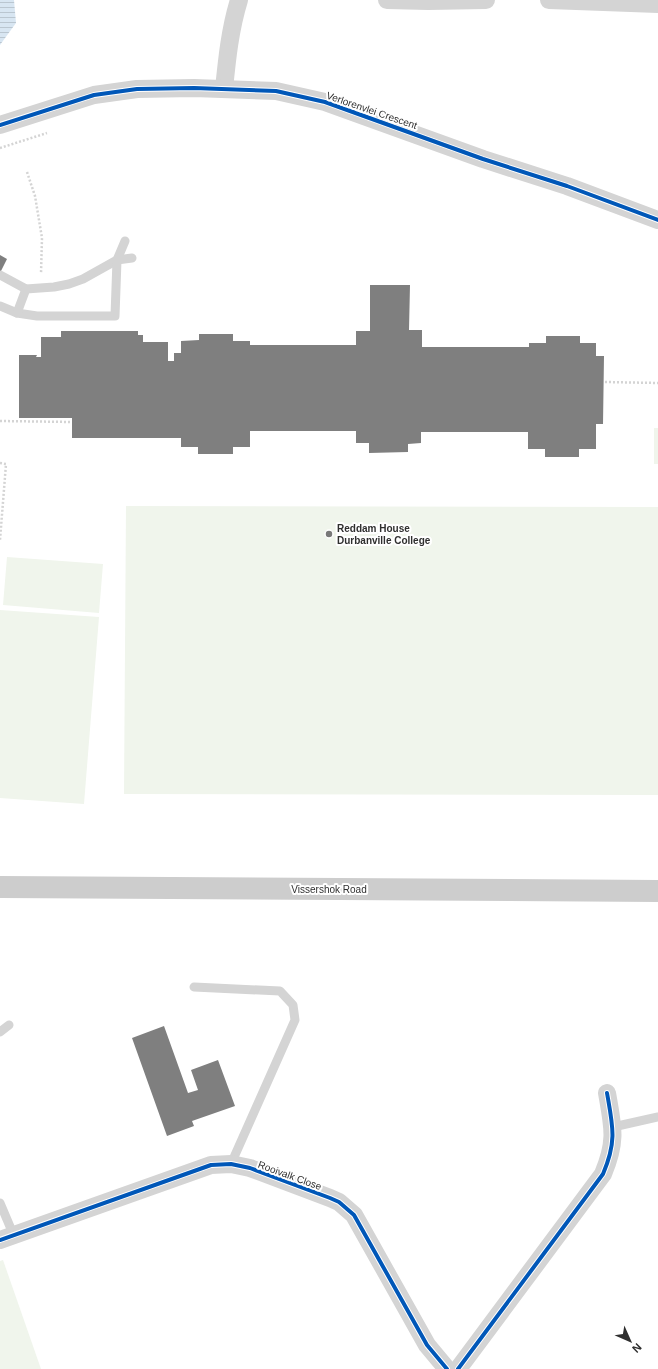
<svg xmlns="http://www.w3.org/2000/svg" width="658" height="1369" viewBox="0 0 658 1369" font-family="Arial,sans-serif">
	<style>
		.park { fill: #f0f5ec }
		.water { fill: url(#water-rules) }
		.building { fill: #7f7f7f }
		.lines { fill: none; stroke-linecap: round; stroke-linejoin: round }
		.path { stroke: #d4d4d4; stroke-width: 2.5; stroke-dasharray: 2 2; stroke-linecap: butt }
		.lane { stroke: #d4d4d4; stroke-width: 9 }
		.street { stroke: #d4d4d4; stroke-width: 18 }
		.secondary { stroke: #cdcdcd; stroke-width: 22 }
		.cycleway-casing { stroke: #fff; stroke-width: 6 }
		.cycleway { stroke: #0057b8; stroke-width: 4 }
		.poi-dot { fill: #787878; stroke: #fff; stroke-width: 1.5 }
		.labels { text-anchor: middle; stroke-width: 4; stroke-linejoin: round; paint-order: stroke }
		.street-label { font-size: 10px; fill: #2f2f2f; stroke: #fff }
		.poi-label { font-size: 10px; font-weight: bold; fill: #2f2f2f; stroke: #fff; text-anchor: start }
	</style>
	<defs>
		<pattern id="water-rules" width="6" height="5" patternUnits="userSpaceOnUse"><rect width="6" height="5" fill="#d8e6f2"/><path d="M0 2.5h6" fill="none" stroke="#bac6d0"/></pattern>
	</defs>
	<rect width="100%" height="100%" fill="#fff"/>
	<g class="park">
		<rect x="654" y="428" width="4" height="36"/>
		<path d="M126,506L658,507V795L124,794Z"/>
		<path d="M7,557L103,564L99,613L3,605Z"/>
		<path d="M0,610L99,617L84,804L0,798Z"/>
		<path d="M3,1260L41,1369H0V1261Z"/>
	</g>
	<path class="water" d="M0,0H14L16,23L0,45Z"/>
	<g class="building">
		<path d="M0,255L7,259L0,273Z"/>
		<path d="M370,285H410L409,330H422V347H529V343H546V336H580V343H596V356H604L603,424H596V449H579V457H545V449H528V432H421V443L408,444V452L369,453V443H356V431H250V447H233V454H198V447H181V438H72V418H19V355H37L36,357H41V337H61V331H138V335H143V342H168V361H174V353H181V341L199,340V334H233V341H250V345H356V331H370Z"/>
		<path d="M164,1026L188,1093L198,1090L191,1070L218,1060L235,1106L192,1121L194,1126L167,1136L132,1038Z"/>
	</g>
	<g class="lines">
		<g class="path">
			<path d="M0,148L47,133"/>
			<path d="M27,172L35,196L42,238L41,274"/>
			<path d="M605,382L658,383"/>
			<path d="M0,421L72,422"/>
			<path d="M0,463L6,464L0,540"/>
		</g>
		<g class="lane">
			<path d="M0,275L26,289L54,287L69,284L83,279L117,260L132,258"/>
			<path d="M0,306L17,313L37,316H115L117,260L125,241"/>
			<path d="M17,313L26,289"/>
			<path d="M194,987L280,991L293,1005L295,1020L231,1164"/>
			<path d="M0,1032L9,1025"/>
			<path d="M613,1127L658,1117"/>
			<path d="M0,1203L14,1236"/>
		</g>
		<g class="street">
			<path d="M387,0L428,1L486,0"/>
			<path d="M549,0L658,4"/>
			<path d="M224,89C227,59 230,29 239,0"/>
			<path d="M0,125L94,95L137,89L194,88L276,91L325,102L483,159L567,186L658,220"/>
			<path d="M0,1240L211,1165L231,1164L250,1168L330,1198L339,1202L354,1215L427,1345L447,1369"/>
			<path d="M458,1369L603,1174C617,1141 613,1127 607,1093"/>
		</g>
		<path class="secondary" d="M0,887L658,891"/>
		<defs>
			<g id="cycleway">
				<path d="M0,125L94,95L137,89L194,88L276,91L325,102L483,159L567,186L658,220"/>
				<path d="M0,1240L211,1165L231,1164L250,1168L330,1198L339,1202L354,1215L427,1345L447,1369"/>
				<path d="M458,1369L603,1174C617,1141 613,1127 607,1093"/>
			</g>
		</defs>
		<use href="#cycleway" class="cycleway-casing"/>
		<use href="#cycleway" class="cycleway"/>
	</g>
	<circle class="poi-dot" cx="329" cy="534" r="4"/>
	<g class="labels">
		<g class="street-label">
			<text transform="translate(372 110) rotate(19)" y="4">Verlorenvlei Crescent</text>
			<text x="329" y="893">Vissershok Road</text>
			<text transform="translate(290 1175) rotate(20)" y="4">Rooivalk Close</text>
		</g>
		<g class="poi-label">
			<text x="337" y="532">Reddam House<tspan x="337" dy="12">Durbanville College</tspan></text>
		</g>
	</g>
	<g transform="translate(630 1341) rotate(135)" stroke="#ffffff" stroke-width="3" paint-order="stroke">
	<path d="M0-3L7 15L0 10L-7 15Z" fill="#2f2f2f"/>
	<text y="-6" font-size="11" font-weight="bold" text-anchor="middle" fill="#2f2f2f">N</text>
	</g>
</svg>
